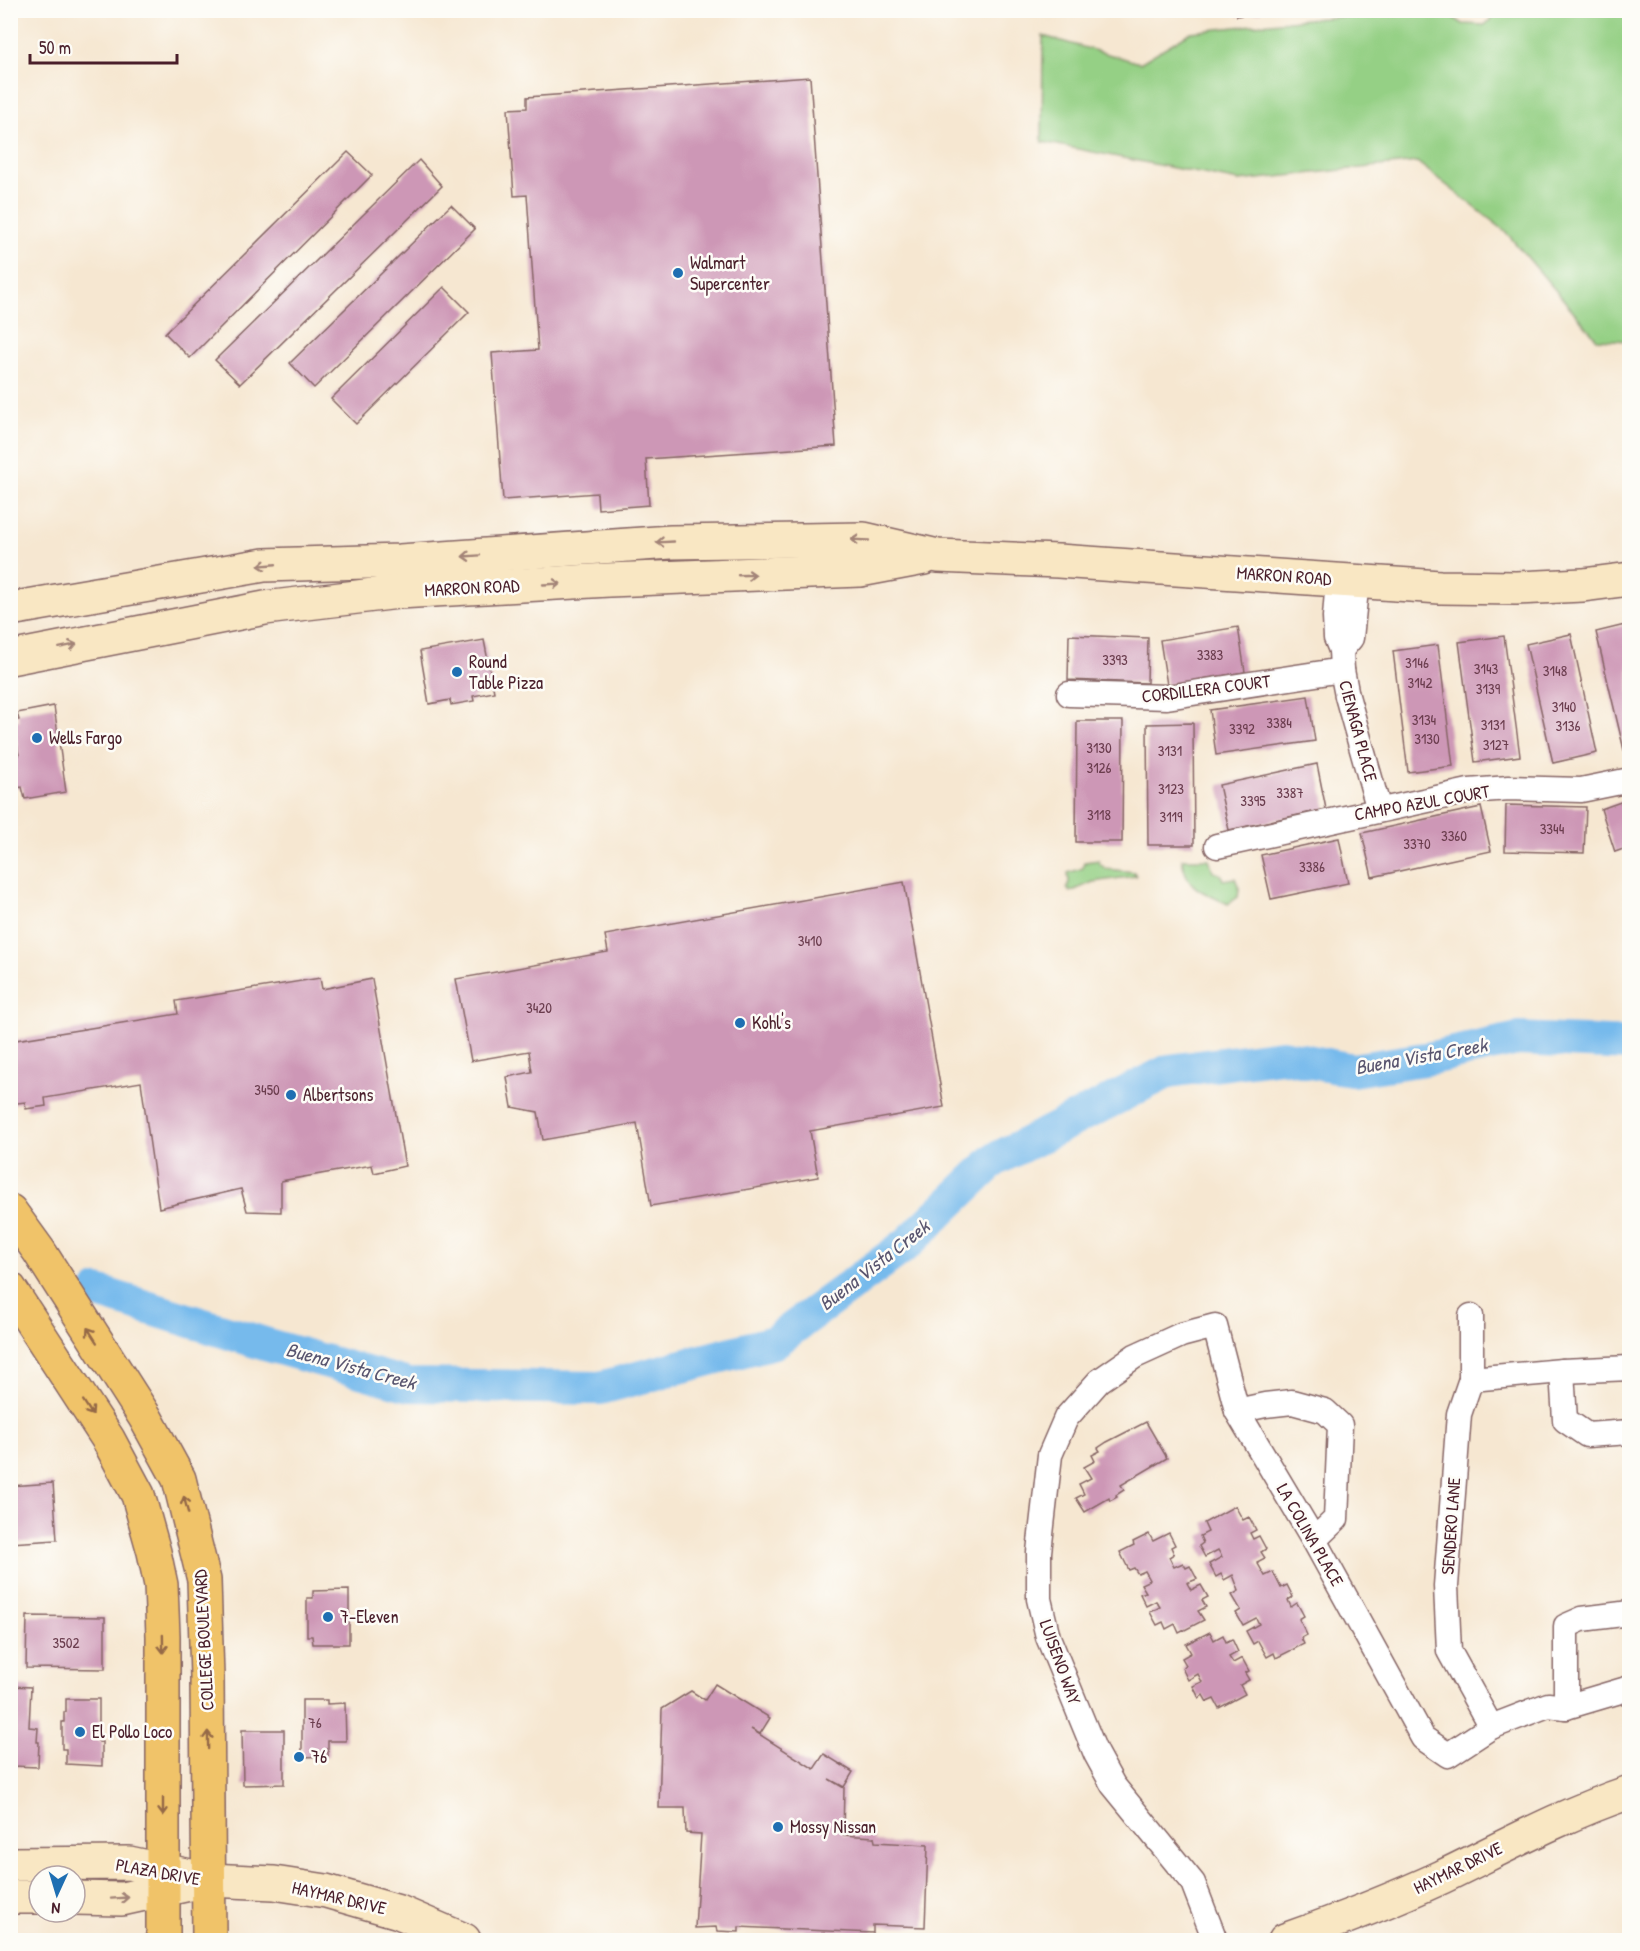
<svg xmlns="http://www.w3.org/2000/svg" width="1640" height="1951" viewBox="0 0 1640 1951" font-family="'Patrick Hand',sans-serif">
	<style>
		.green { fill: #95d085; stroke: #707858; stroke-width: 1.5 }
		.lines { fill: none; stroke-linecap: round; stroke-linejoin: round }
		.river { stroke: #76baec; stroke-width: 34 }
		.building { fill: #cd97b6 }
		.street-casing { stroke: #866565; stroke-width: 27 }
		.secondary-casing { stroke: #866565; stroke-width: 36 }
		.primary-casing { stroke: #866565; stroke-width: 36 }
		.street { stroke: #fff; stroke-width: 24 }
		.secondary { stroke: #f9e7c3; stroke-width: 33 }
		.primary { stroke: #f0c369; stroke-width: 33 }
		.oneway { stroke: #a28377 }
		.oneway2 { stroke: #956947 }
		.poi-dot { fill: #1f6fb2; stroke: #fdfcf7; stroke-width: 2 }
		.labels { text-anchor: middle; stroke-width: 5; stroke-linejoin: round; paint-order: stroke }
		.number-label { font-size: 15px; fill: #6b3d4e }
		.poi-label { font-size: 18px; fill: #4a1f2b; stroke: #fdfcf7; text-anchor: start }
		.street-label { font-size: 18px; fill: #4a1f2b; stroke: #fdfcf7 }
		.water-label { font-size: 20px; font-style: italic; fill: #59556f; stroke: #fdfcf7 }
	</style>
	<rect width="100%" height="100%" fill="#fdfcf7"/>
	<filter id="ink" filterUnits="userSpaceOnUse"><feTurbulence type="fractalNoise" baseFrequency=".0167" numOctaves="2"/><feDisplacementMap in="SourceGraphic" scale="12" xChannelSelector="R" yChannelSelector="G"/><feConvolveMatrix kernelMatrix="1 2 1 2 8 2 1 2 1" color-interpolation-filters="sRGB"/></filter>
	<filter id="wash" filterUnits="userSpaceOnUse"><feTurbulence type="fractalNoise" baseFrequency=".008" numOctaves="4" result="noise"/><feDisplacementMap in="SourceGraphic" scale="24" xChannelSelector="R" yChannelSelector="G"/><feGaussianBlur stdDeviation="1.35" result="paint"/><feColorMatrix in="noise" values="0 0 0 0 0 0 0 0 0 0 0 0 0 0 0 0 0 1.4 0 .05"/><feComposite in="paint" operator="in"/></filter>
	<g filter="url(#wash)">
		<rect width="100%" height="100%" fill="#f6e7d1"/>
		<g class="green">
			<path d="M1443,11L1463,24L1485,25L1499,11H1629V341L1597,339L1505,231L1417,162L1239,181L1042,142L1043,36L1140,63L1191,32L1307,19Z"/>
			<path d="M1182,859H1209L1213,871L1221,875L1223,880L1235,878L1239,888L1238,897L1228,904C1204,892 1186,890 1182,859Z"/>
			<path d="M1099,860V863L1106,869L1134,872L1136,876L1093,882L1070,892L1067,888L1069,882L1068,873L1083,868L1085,862Z"/>
		</g>
		<g class="lines">
			<path class="river" d="M98,1292L268,1345L409,1385L600,1388L774,1342L907,1244L994,1160L1169,1071L1281,1056L1352,1070L1431,1058L1518,1039L1630,1044"/>
		</g>
		<g id="blocks">
			<g class="building">
				<path d="M1236,10H1261V12L1237,16Z"/>
				<path d="M810,77L836,446L646,459L649,505L598,509L597,493L503,500L492,353L538,350L527,195L514,196L508,109L527,108V97Z"/>
				<path d="M348,152L372,175L190,358L165,333Z"/>
				<path d="M419,160L442,186L240,384L215,360Z"/>
				<path d="M451,205L475,229L314,388L290,363Z"/>
				<path d="M444,287L469,312L356,424L331,399Z"/>
				<path d="M1629,624V749L1624,750L1596,632Z"/>
				<path d="M1238,627L1245,672L1167,685L1160,640Z"/>
				<path d="M1571,634L1597,753L1553,763L1526,644Z"/>
				<path d="M1069,635L1148,638L1147,683L1068,680Z"/>
				<path d="M1504,636L1520,756L1475,762L1459,642Z"/>
				<path d="M484,640L494,692L473,696L474,701L451,705L450,700L429,704L420,651Z"/>
				<path d="M1438,645L1453,766L1408,772L1393,651Z"/>
				<path d="M1308,696L1315,741L1216,755L1210,710Z"/>
				<path d="M54,706L66,792L25,799L22,787L10,789V756L19,755L13,721L19,720L17,713Z"/>
				<path d="M1077,721H1123L1122,842H1076Z"/>
				<path d="M1193,723L1194,845H1148L1147,724Z"/>
				<path d="M1317,764L1326,809L1229,830L1219,785Z"/>
				<path d="M1629,799V847L1615,852L1601,809Z"/>
				<path d="M1506,805L1586,807L1584,853L1505,851Z"/>
				<path d="M1481,807L1491,851L1372,877L1362,833Z"/>
				<path d="M1339,838L1348,883L1271,899L1261,855Z"/>
				<path d="M904,882L944,1107L810,1131L818,1177L651,1206L637,1123L543,1140L538,1112L512,1107L507,1077L532,1072L529,1051L471,1061L456,979L608,952L605,935Z"/>
				<path d="M320,978L322,989L372,979L405,1166L374,1173L372,1165L281,1181V1212L247,1211L241,1189L159,1208L141,1082L45,1098L46,1106L26,1109L25,1102L10,1104V1041L178,1014L176,1001Z"/>
				<path d="M1146,1422L1167,1458L1121,1485L1124,1490L1116,1495L1117,1497L1110,1501L1109,1498L1085,1512L1076,1498L1084,1494L1079,1484L1091,1478L1084,1467L1095,1461L1092,1455L1100,1451L1098,1448L1107,1442Z"/>
				<path d="M53,1483L57,1540L10,1543V1486Z"/>
				<path d="M1235,1506L1243,1520L1249,1517L1256,1530L1250,1533L1253,1539L1259,1536L1266,1549L1261,1552L1265,1558L1257,1562L1265,1576L1273,1572L1281,1588L1287,1585L1293,1597L1288,1600L1291,1607L1297,1603L1304,1616L1299,1619L1307,1635L1301,1638L1304,1644L1276,1658L1274,1653L1267,1657L1258,1641L1253,1644L1246,1631L1259,1624L1256,1618L1243,1625L1236,1613L1241,1610L1232,1595L1239,1591L1233,1575L1224,1580L1221,1574L1216,1577L1209,1564L1222,1557L1218,1550L1205,1557L1199,1546L1203,1543L1200,1536L1208,1532L1204,1523Z"/>
				<path d="M1169,1533L1175,1545L1171,1547L1174,1554L1169,1557L1174,1567L1183,1563L1186,1568L1190,1566L1197,1579L1187,1583L1191,1590L1201,1585L1208,1597L1202,1600L1206,1607L1198,1611L1204,1620L1179,1633L1175,1624L1166,1629L1163,1622L1157,1625L1150,1612L1160,1607L1156,1601L1146,1606L1140,1594L1146,1592L1141,1584L1150,1580L1145,1571L1138,1574L1134,1568L1129,1570L1120,1552L1134,1545L1133,1542L1149,1534L1153,1541Z"/>
				<path d="M349,1590V1644H313L312,1636H307V1598H313V1591Z"/>
				<path d="M27,1616L105,1617V1669L26,1668Z"/>
				<path d="M1210,1632L1214,1640L1223,1635L1226,1642L1232,1639L1238,1652L1229,1657L1233,1663L1242,1658L1249,1671L1245,1673L1249,1680L1240,1685L1245,1694L1219,1708L1214,1699L1207,1702L1203,1695L1199,1698L1193,1686L1202,1682L1198,1674L1188,1680L1182,1668L1186,1665L1182,1658L1191,1653L1186,1644Z"/>
				<path d="M715,1684L770,1718L760,1734L751,1729L814,1769L824,1754L853,1772L844,1787L829,1779L844,1788L843,1835L874,1837L875,1842L928,1845L925,1927L873,1925V1933L739,1927V1932L717,1931L716,1927L695,1928L701,1834L686,1833L685,1808H659L662,1709L691,1691L705,1700Z"/>
				<path d="M10,1686L31,1687L29,1727L38,1728L37,1742H39L38,1767L12,1766V1763H10Z"/>
				<path d="M66,1699H99V1742H102V1766L66,1764V1749H62V1722H64V1712H66Z"/>
				<path d="M302,1700H327V1704L345,1703L346,1741H328V1756L302,1757Z"/>
				<path d="M242,1730H284V1784L243,1785Z"/>
			</g>
		</g>
	</g>
	<g filter="url(#ink)">
		<use href="#blocks" fill-opacity="0" stroke="#866565" stroke-width="1.5"/>
		<g class="lines">
			<defs>
				<g id="street">
					<path d="M1338,579L1335,617L1336,638L1341,650L1342,670L1347,696L1379,810"/>
					<path d="M1341,650L1351,638L1357,580"/>
					<path d="M1069,694L1167,697L1342,670"/>
					<path d="M1217,846L1469,791L1509,788L1581,790L1630,780"/>
					<path d="M1471,1316V1379L1459,1414L1446,1586L1449,1651L1491,1727"/>
					<path d="M1562,1371L1565,1420L1587,1435L1630,1432"/>
					<path d="M1471,1379L1562,1371L1630,1368"/>
					<path d="M1237,1411L1265,1405L1292,1402L1325,1411L1340,1425L1336,1519L1314,1540"/>
					<path d="M1566,1707V1626L1582,1619L1630,1613"/>
					<path d="M1215,1940L1193,1883L1113,1785L1096,1754L1048,1637L1039,1599V1552L1050,1455L1066,1418L1099,1381L1135,1356L1181,1335L1215,1326L1237,1411L1314,1540L1423,1738L1448,1755L1491,1727L1548,1705L1566,1707L1630,1688"/>
				</g>
				<g id="secondary">
					<path d="M10,609L264,565L400,561L671,542L864,539L938,556L1058,561L1440,587L1516,588L1583,585L1630,579"/>
					<path d="M10,658L265,608L399,592L609,580L860,570L924,558"/>
					<path d="M10,1864L129,1863L209,1880L274,1883L326,1891L399,1912L464,1940"/>
					<path d="M10,1897H39"/>
					<path d="M75,1898L122,1899L190,1884"/>
					<path d="M1285,1940C1338,1921 1390,1901 1442,1877C1504,1847 1564,1814 1630,1792"/>
				</g>
				<g id="primary">
					<path d="M10,1211L39,1251L145,1417L179,1479L204,1580L207,1677L209,1940"/>
					<path d="M10,1289L108,1439L138,1495L154,1552L161,1585L163,1636V1940"/>
				</g>
			</defs>
			<use href="#street" class="street-casing"/>
			<use href="#secondary" class="secondary-casing"/>
			<use href="#primary" class="primary-casing"/>
			<use href="#street" class="street"/>
			<use href="#secondary" class="secondary"/>
			<use href="#primary" class="primary"/>
		</g>
		<defs><path id="oneway-shaft" d="M-6 0H5M1.5-3L5.5 0L1.5 3" fill="none" stroke-width="1.6" stroke-linecap="round" stroke-linejoin="round" transform="scale(1.5)"/></defs>
		<g class="oneway">
			<use href="#oneway-shaft" transform="translate(860 540) rotate(-177)"/>
			<use href="#oneway-shaft" transform="translate(665 542) rotate(177)"/>
			<use href="#oneway-shaft" transform="translate(471 556) rotate(176)"/>
			<use href="#oneway-shaft" transform="translate(267 565) rotate(175)"/>
			<use href="#oneway-shaft" transform="translate(747 575) rotate(-2)"/>
			<use href="#oneway-shaft" transform="translate(552 584) rotate(-3)"/>
			<use href="#oneway-shaft" transform="translate(68 646) rotate(-12)"/>
			<use href="#oneway-shaft" transform="translate(120 1898) rotate(-4)"/>
		</g>
		<g class="oneway2">
			<use href="#oneway-shaft" transform="translate(92 1335) rotate(-123)"/>
			<use href="#oneway-shaft" transform="translate(88 1408) rotate(57)"/>
			<use href="#oneway-shaft" transform="translate(186 1505) rotate(-105)"/>
			<use href="#oneway-shaft" transform="translate(163 1644) rotate(89)"/>
			<use href="#oneway-shaft" transform="translate(208 1740) rotate(-91)"/>
			<use href="#oneway-shaft" transform="translate(163 1807) rotate(90)"/>
		</g>
	</g>
	<g class="poi-dot">
		<circle cx="678" cy="273" r="6"/>
		<circle cx="457" cy="672" r="6"/>
		<circle cx="37" cy="738" r="6"/>
		<circle cx="740" cy="1023" r="6"/>
		<circle cx="291" cy="1095" r="6"/>
		<circle cx="328" cy="1617" r="6"/>
		<circle cx="80" cy="1732" r="6"/>
		<circle cx="299" cy="1757" r="6"/>
		<circle cx="778" cy="1827" r="6"/>
	</g>
	<g class="labels">
		<g class="number-label">
			<text x="1210" y="660">3383</text>
			<text x="1115" y="665">3393</text>
			<text x="1417" y="668">3146</text>
			<text x="1486" y="674">3143</text>
			<text x="1555" y="676">3148</text>
			<text x="1420" y="688">3142</text>
			<text x="1488" y="694">3139</text>
			<text x="1564" y="712">3140</text>
			<text x="1424" y="725">3134</text>
			<text x="1279" y="728">3384</text>
			<text x="1493" y="730">3131</text>
			<text x="1568" y="731">3136</text>
			<text x="1242" y="734">3392</text>
			<text x="1427" y="744">3130</text>
			<text x="1496" y="750">3127</text>
			<text x="1099" y="753">3130</text>
			<text x="1170" y="756">3131</text>
			<text x="1099" y="773">3126</text>
			<text x="1171" y="794">3123</text>
			<text x="1290" y="798">3387</text>
			<text x="1253" y="806">3395</text>
			<text x="1099" y="820">3118</text>
			<text x="1171" y="822">3119</text>
			<text x="1552" y="834">3344</text>
			<text x="1454" y="841">3360</text>
			<text x="1417" y="849">3370</text>
			<text x="1312" y="872">3386</text>
			<text x="810" y="946">3410</text>
			<text x="539" y="1013">3420</text>
			<text x="267" y="1095">3450</text>
			<text x="66" y="1648">3502</text>
			<text x="315" y="1728">76</text>
		</g>
		<g class="poi-label">
			<text x="690" y="269">Walmart<tspan x="690" dy="21">Supercenter</tspan></text>
			<text x="469" y="668">Round<tspan x="469" dy="21">Table Pizza</tspan></text>
			<text x="49" y="744">Wells Fargo</text>
			<text x="752" y="1029">Kohl's</text>
			<text x="303" y="1101">Albertsons</text>
			<text x="340" y="1623">7-Eleven</text>
			<text x="92" y="1738">El Pollo Loco</text>
			<text x="311" y="1763">76</text>
			<text x="790" y="1833">Mossy Nissan</text>
		</g>
		<g class="street-label">
			<text transform="translate(1284 576) rotate(4)" y="6">MARRON ROAD</text>
			<text transform="translate(472 588) rotate(-3)" y="6">MARRON ROAD</text>
			<text transform="translate(1206 689) rotate(-7)" y="6">CORDILLERA COURT</text>
			<text transform="translate(1358 731) rotate(75)" y="6">CIENAGA PLACE</text>
			<text transform="translate(1422 803) rotate(-10)" y="6">CAMPO AZUL COURT</text>
			<text transform="translate(1451 1526) rotate(-86)" y="6">SENDERO LANE</text>
			<text transform="translate(1310 1535) rotate(60)" y="6">LA COLINA PLACE</text>
			<text transform="translate(204 1640) rotate(-93)" y="6">COLLEGE BOULEVARD</text>
			<text transform="translate(1060 1662) rotate(70)" y="6">LUISENO WAY</text>
			<text transform="translate(1458 1868) rotate(-26)" y="6">HAYMAR DRIVE</text>
			<text transform="translate(158 1872) rotate(10)" y="6">PLAZA DRIVE</text>
			<text transform="translate(339 1898) rotate(13)" y="6">HAYMAR DRIVE</text>
		</g>
		<g class="water-label">
			<text transform="translate(1421 1056) rotate(-10)" y="7">Buena Vista Creek</text>
			<text transform="translate(874 1265) rotate(-38)" y="7">Buena Vista Creek</text>
			<text transform="translate(351 1366) rotate(15)" y="7">Buena Vista Creek</text>
		</g>
	</g>
	<rect width="1640" height="1951" fill="none" stroke="#fdfcf7" stroke-width="36"/>
	<g transform="translate(57 1894) rotate(184)"><circle r="28" fill="#fdfcf7" stroke="#b5a4a5" stroke-width="1.5"/>
	<path d="M0-4.5L10 22L0 15L-10 22Z" fill="#1f6fb2"/>
	<text y="-9" font-size="16" font-weight="bold" text-anchor="middle" fill="#4a1f2b">N</text>
	</g>
	<path d="M30 54v9h147v-9" fill="none" stroke="#4a1f2b" stroke-width="3"/>
	<text x="39" y="54" font-size="18" fill="#4a1f2b" stroke="#fdfcf7" stroke-width="4.5" paint-order="stroke">50 m</text>
</svg>
